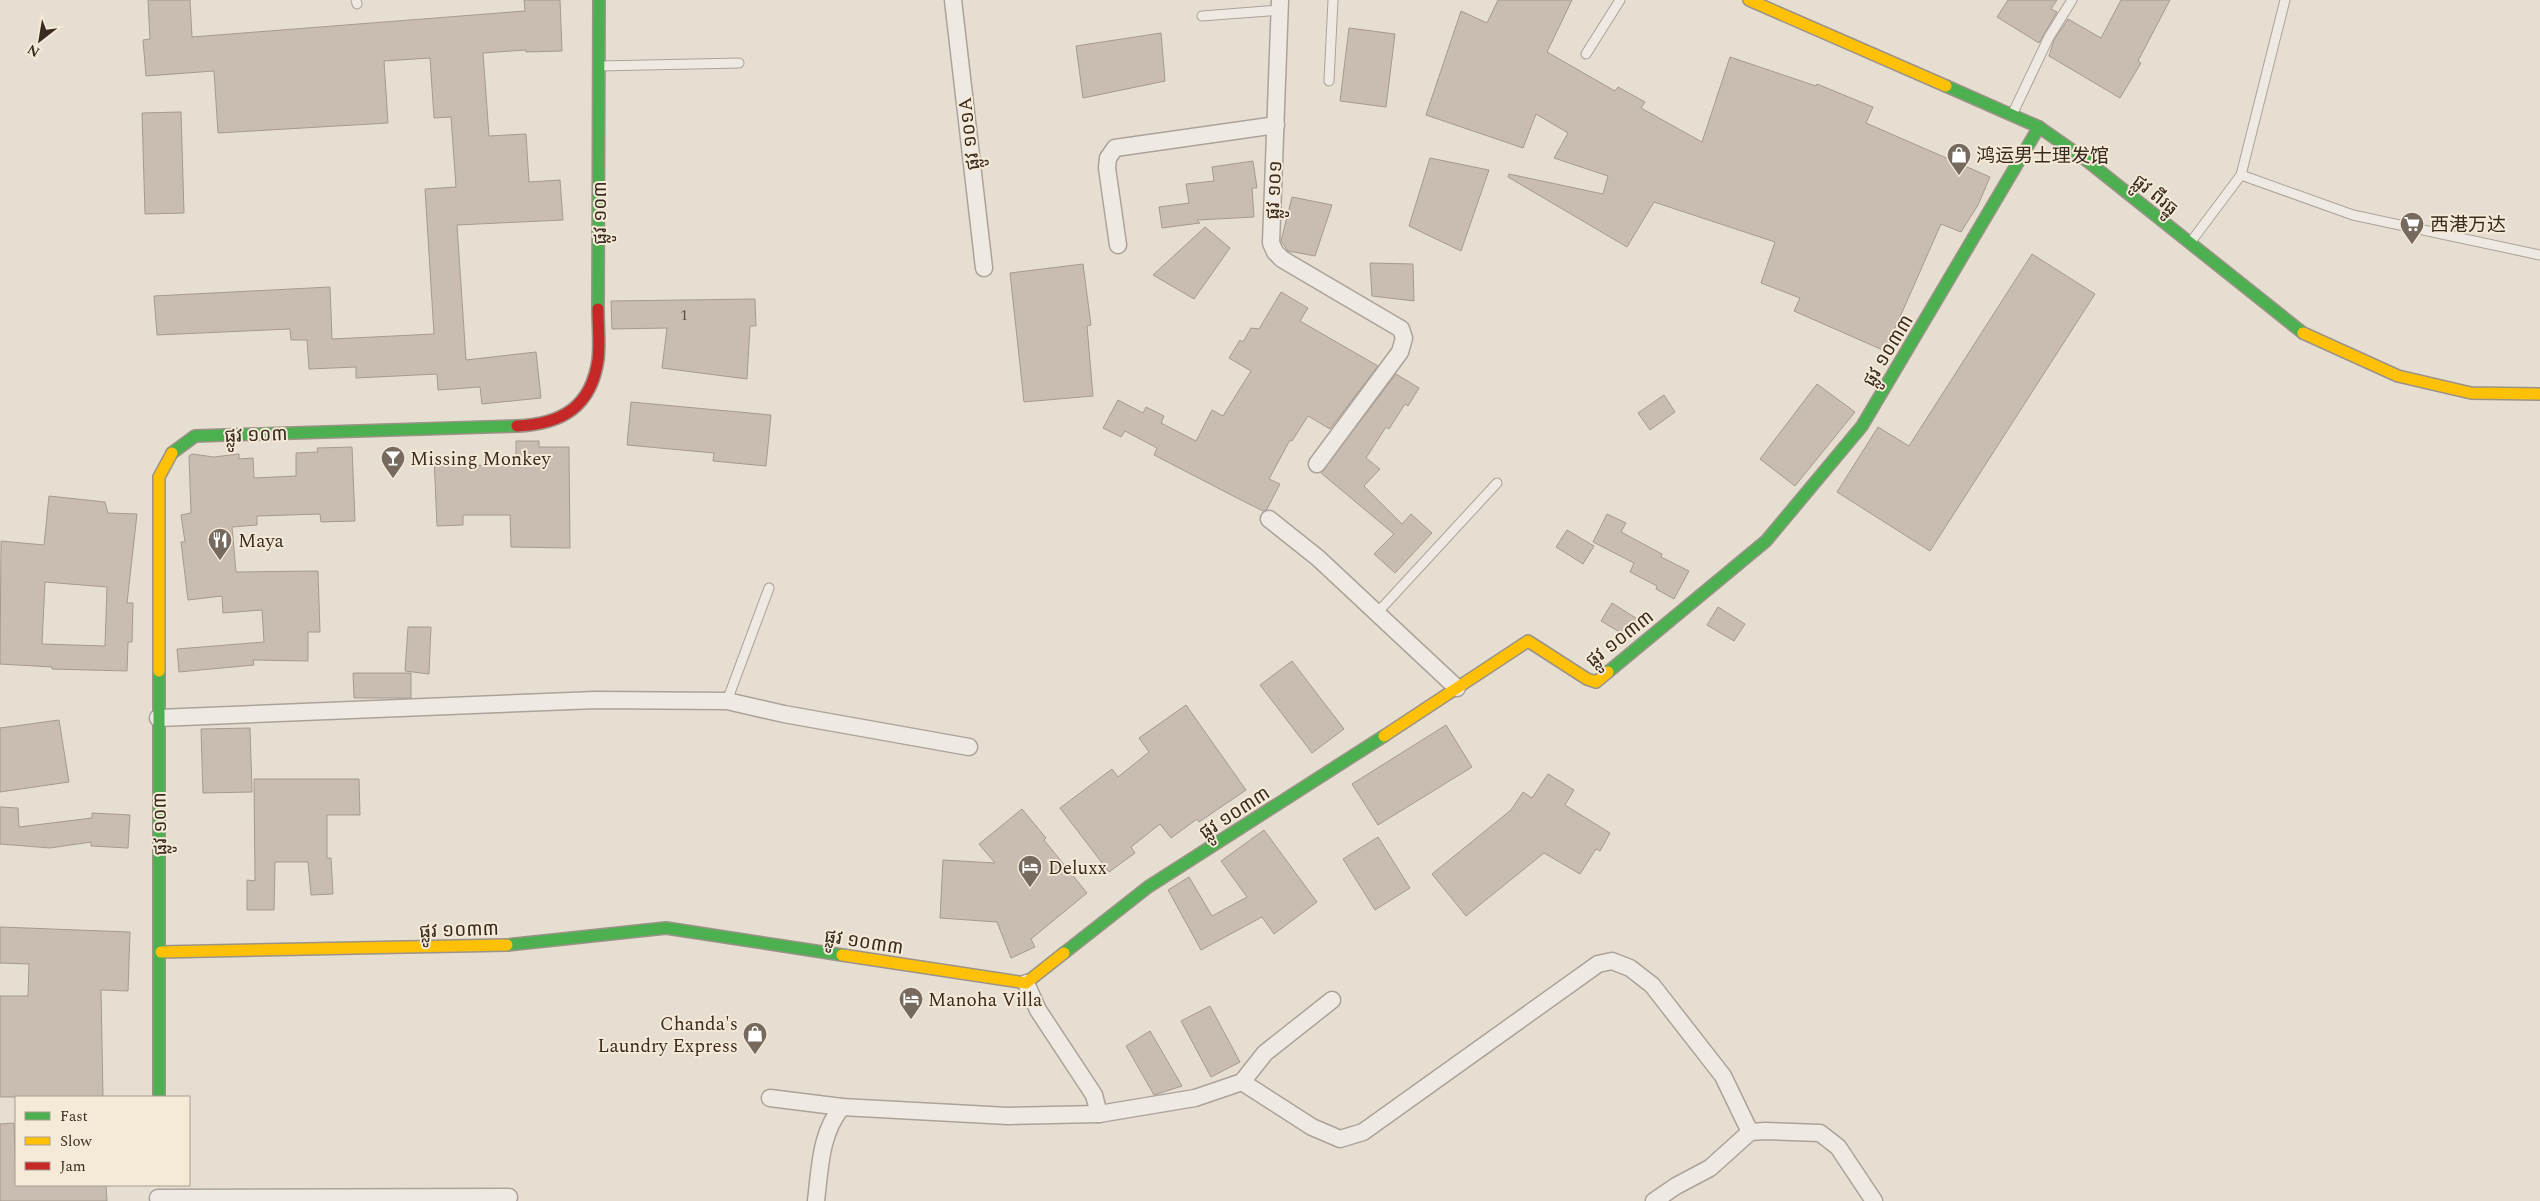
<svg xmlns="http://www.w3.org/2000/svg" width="2540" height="1201" viewBox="0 0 2540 1201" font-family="Spectral,'Noto Sans SC','Noto Sans Khmer',serif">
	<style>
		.building { fill: #c9bcb1; stroke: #a69a8f; fill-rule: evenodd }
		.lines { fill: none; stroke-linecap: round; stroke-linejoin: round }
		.lane-casing { stroke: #aba399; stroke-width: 11 }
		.street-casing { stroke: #aba399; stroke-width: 19 }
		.fast-casing { stroke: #9b9388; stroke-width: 14 }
		.slow-casing { stroke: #9b9388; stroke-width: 14 }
		.jam-casing { stroke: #9b9388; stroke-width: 14 }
		.lane { stroke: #eee9e2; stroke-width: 9 }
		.street { stroke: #eee9e2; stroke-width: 16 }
		.fast { stroke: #4caf50; stroke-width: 11 }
		.slow { stroke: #ffc107; stroke-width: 11 }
		.jam { stroke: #c62828; stroke-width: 11 }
		.labels { text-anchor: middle; stroke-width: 4; stroke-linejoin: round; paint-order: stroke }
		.number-label { font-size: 16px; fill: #5e4f45 }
		.street-label { font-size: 19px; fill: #3a2b21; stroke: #f5ead8 }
		.poi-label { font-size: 19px; fill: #3a2b21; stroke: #f5ead8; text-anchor: start }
	</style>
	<rect width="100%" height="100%" fill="#e6ded0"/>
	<g class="building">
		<path d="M148,0H190L192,37L525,11L524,0H560L562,51L526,52V50L483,53L489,136L526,134L529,182L560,180L563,220L457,225L466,360L536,352L541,398L482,404L480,387L438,390L437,374L356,378V367L309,369L307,340H291L290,329L157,335L154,296L330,287L332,339L434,334L425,189L456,187L451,117L434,118L430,58L384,61L388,123L218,133L214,71L146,76L143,40L150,39Z"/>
		<path d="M1498,0H1572L1547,52L1615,91L1618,87L1645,102L1641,108L1702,142L1730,57L1816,86L1817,84L1873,107L1866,123L1990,177L1978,205L1961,232L1941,224L1885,351L1794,311L1800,298L1761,283L1775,242L1654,202L1627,247L1508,177L1509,174L1603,194L1608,176L1554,158L1568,133L1536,114L1523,148L1426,115L1461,11L1487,23Z"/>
		<path d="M2008,0H2057L2051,9L2057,12L2039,43L1997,17Z"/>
		<path d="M2121,0H2170L2138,61L2141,63L2120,98L2049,56L2054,40L2068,19L2101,38Z"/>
		<path d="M1349,28L1395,34L1386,107L1340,101Z"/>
		<path d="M1161,33L1165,81L1083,98L1076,46Z"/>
		<path d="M181,112L184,213L145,214L142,113Z"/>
		<path d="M1430,158L1489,170L1461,251L1409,226Z"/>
		<path d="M1253,161L1257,188H1252L1254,217L1197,220L1200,223L1162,228L1159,207L1189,203L1186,184L1214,181L1212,167Z"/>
		<path d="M1292,197L1332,205L1315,256L1288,251L1281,241Z"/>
		<path d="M1205,227L1230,248L1194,299L1153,275Z"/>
		<path d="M2032,254L2095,294L1930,551L1837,492L1878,427L1909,446Z"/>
		<path d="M1370,263L1413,264L1414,301L1372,296Z"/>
		<path d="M1083,264L1091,325L1087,326L1093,396L1024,402L1010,273Z"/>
		<path d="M1281,292L1308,308L1300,321L1378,366L1330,429L1308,416L1292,441L1290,440L1269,479L1280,484L1267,509L1263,511L1241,500L1154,455L1157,448L1125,431L1121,437L1103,428L1118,400L1143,413L1146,407L1164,416L1161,423L1196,441L1212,410L1223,416L1251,371L1229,358L1240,340L1243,342L1251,328L1259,329Z"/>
		<path d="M755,299L756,326H750L747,379L662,368L667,328L612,329L611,301Z"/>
		<path d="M1396,374L1419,388L1408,406L1405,404L1389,429L1386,427L1366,458L1380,469L1364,486L1402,524L1411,514L1432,533L1395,573L1374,554L1394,534L1321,473Z"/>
		<path d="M1817,384L1855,412L1795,486L1760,459Z"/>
		<path d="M1664,395L1675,412L1650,430L1638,413Z"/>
		<path d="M631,402L771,415L766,466L713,461L714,453L627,445Z"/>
		<path d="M516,441H539V447H569L570,548L511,547L510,515H463V525L437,526L434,458L461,457V465L516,466Z"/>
		<path d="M352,447L355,521L321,522L320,514L257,516V525L232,527L236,572L318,571L320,632H308V661L253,660L254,665L179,672L177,649L264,642L262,610L223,613L222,596L188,600L181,542H185L181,515L191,513L189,456L192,454L214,457L239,454V459L253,458L254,478L296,476V453L318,452L317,448Z"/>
		<path d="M49,496L105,502L108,513L137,514L127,603H133L132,642H128L127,671L52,669V667L0,664L1,541L44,545ZM45,582L107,587L105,646L42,644Z"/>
		<path d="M1607,514L1626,523L1621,532L1662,554L1661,557L1689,571L1674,599L1656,589L1657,586L1630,572L1634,563L1593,542Z"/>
		<path d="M1567,530L1594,546L1583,564L1556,547Z"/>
		<path d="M1612,603L1639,620L1628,637L1601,621Z"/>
		<path d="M1718,607L1745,624L1734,641L1707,625Z"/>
		<path d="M408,627H431L429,674L405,671Z"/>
		<path d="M1292,661L1344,729L1312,753L1260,685Z"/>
		<path d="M353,673H411V698H354Z"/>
		<path d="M1186,705L1246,790L1199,822L1197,819L1171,838L1160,824L1131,847L1135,853L1109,872L1060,808L1112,769L1118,777L1149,752L1139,738Z"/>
		<path d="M59,720L69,782L0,792V728Z"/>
		<path d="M1446,725L1472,767L1378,825L1352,784Z"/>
		<path d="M250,728L252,792L203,793L201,729Z"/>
		<path d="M1548,774L1574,790L1565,805L1610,833L1600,851L1596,849L1580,874L1544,853L1466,916L1432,874L1511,810L1523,792L1532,798Z"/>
		<path d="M254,779H359L360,815H327V858H331L333,894L311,895L308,862H275L274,910H247V880L255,881Z"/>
		<path d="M0,807L18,808L19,827L92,818V813L130,815L128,848L91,846V842L50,848L0,844Z"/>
		<path d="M1022,809L1046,838L1044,840L1087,893L1031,939L1035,947L1011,958L997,922L940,918L943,860L995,863L979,844Z"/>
		<path d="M1264,830L1317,902L1274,934L1262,917L1201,950L1168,890L1189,877L1212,916L1247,897L1221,861Z"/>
		<path d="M1378,837L1410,888L1375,910L1343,859Z"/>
		<path d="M0,927L130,932L128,991L101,990L103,1097H0V996H28L29,964L0,963Z"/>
		<path d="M1210,1006L1240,1062L1211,1077L1181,1021Z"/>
		<path d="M1150,1031L1182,1086L1154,1095L1126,1046Z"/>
		<path d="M14,1123L16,1185H106L107,1201H0V1124Z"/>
	</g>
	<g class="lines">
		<defs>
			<g id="lane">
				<path d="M356,0L357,4"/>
				<path d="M1202,16L1280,10"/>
				<path d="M1586,54L1620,0"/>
				<path d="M600,66L739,63"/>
				<path d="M1329,81L1333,0"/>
				<path d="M2012,115L2049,37L2072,0"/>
				<path d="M2241,175L2353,215L2540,255"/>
				<path d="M2190,243L2241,175L2285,0"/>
				<path d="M1378,612L1497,483"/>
				<path d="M727,701L769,588"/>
			</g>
			<g id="street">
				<path d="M953,0L984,268"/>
				<path d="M1280,0L1271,243L1275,252L1282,259L1401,329L1404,338L1400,352L1317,464"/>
				<path d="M1118,245L1107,168L1108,158L1115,148L1276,125"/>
				<path d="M1269,519L1318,558L1457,688"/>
				<path d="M158,718L596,700L727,701L784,714L969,747"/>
				<path d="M1026,983L1038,1010L1094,1095L1099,1114"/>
				<path d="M1242,1082L1312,1127L1340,1139L1363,1132L1598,964L1612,961L1630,968L1652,985L1723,1076L1750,1132"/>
				<path d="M770,1098L842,1107L1008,1116L1099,1114L1195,1098L1242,1082L1265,1053L1332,1000"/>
				<path d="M158,1198L509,1197"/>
				<path d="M816,1201C820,1169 820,1133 842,1107"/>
				<path d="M1654,1201L1676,1186L1710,1168L1750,1132L1765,1131L1820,1133L1838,1147L1874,1201"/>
			</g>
			<g id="fast">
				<path d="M1946,86L2039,127L2086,160L2303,333"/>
				<path d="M598,309L599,0"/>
				<path d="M172,453L195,436L517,426"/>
				<path d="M1608,672L1766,541L1862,426L2039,127"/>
				<path d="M507,945L666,928L842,955"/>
				<path d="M1064,953L1148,887L1384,736"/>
				<path d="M159,1097V671"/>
			</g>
			<g id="slow">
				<path d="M1749,0L1946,86"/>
				<path d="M2303,333L2398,376L2471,393L2540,394"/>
				<path d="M159,671V477L172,453"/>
				<path d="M1384,736L1528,641L1587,679L1596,682L1608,672"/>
				<path d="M161,952L507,945"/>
				<path d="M842,955L1026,983L1064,953"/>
			</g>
			<path id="jam" d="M517,426C562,424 591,407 598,360C600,344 598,326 598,309"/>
		</defs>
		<use href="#lane" class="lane-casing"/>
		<use href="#street" class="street-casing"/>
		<use href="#fast" class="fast-casing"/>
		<use href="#slow" class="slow-casing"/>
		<use href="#jam" class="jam-casing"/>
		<use href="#lane" class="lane"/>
		<use href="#street" class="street"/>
		<use href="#fast" class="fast"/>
		<use href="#slow" class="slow"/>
		<use href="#jam" class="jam"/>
	</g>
	<defs>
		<symbol id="shop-pin" viewBox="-11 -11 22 30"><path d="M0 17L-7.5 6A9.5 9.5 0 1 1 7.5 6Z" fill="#766a5e" stroke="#f5ead8"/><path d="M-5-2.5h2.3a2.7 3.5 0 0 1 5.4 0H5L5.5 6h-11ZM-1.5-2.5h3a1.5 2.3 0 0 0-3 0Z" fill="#fff"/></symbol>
		<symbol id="supermarket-pin" viewBox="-11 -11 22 30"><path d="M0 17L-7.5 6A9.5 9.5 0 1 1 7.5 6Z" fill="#766a5e" stroke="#f5ead8"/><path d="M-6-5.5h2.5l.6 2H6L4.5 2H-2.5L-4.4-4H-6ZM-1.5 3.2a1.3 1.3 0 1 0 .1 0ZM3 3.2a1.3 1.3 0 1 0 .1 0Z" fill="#fff"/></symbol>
		<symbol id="bar-pin" viewBox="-11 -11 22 30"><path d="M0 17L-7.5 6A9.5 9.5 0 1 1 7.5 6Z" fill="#766a5e" stroke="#f5ead8"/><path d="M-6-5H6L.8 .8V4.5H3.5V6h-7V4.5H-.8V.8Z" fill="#fff"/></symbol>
		<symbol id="restaurant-pin" viewBox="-11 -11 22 30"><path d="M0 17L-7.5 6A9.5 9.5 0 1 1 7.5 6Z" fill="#766a5e" stroke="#f5ead8"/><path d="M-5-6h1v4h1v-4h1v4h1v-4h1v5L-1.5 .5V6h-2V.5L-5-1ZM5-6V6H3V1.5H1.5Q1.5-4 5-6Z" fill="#fff"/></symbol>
		<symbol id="hotel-pin" viewBox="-11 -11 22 30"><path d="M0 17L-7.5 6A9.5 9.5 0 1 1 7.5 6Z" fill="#766a5e" stroke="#f5ead8"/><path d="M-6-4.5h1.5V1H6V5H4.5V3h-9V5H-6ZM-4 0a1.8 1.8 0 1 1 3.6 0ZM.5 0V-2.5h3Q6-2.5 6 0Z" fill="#fff"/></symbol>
	</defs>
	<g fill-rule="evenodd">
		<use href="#shop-pin" x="1945" y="141" width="28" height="38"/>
		<use href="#supermarket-pin" x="2398" y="210" width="28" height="38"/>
		<use href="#bar-pin" x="379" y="444" width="28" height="38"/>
		<use href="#restaurant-pin" x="206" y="526" width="28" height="38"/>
		<use href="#hotel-pin" x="1016" y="853" width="28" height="38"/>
		<use href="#hotel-pin" x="897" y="985" width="28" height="38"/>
		<use href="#shop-pin" x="741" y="1020" width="28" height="38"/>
	</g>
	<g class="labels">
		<g class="number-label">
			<text x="684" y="320">1</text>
		</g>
		<g class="street-label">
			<text transform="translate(968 134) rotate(-97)" y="7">ផ្លូវ ១០១A</text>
			<text transform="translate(1273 190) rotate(-87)" y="7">ផ្លូវ ១០១</text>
			<text transform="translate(2156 194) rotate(39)" y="7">ផ្លូវ ពីរធ្នូ</text>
			<text transform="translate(599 213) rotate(-90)" y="7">ផ្លូវ ១០៣</text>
			<text transform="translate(1887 350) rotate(-59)" y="7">ផ្លូវ ១០៣៣</text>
			<text transform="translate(256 434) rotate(-2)" y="7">ផ្លូវ ១០៣</text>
			<text transform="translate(1619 638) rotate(-38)" y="7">ផ្លូវ ១០៣៣</text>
			<text transform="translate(1234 812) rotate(-33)" y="7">ផ្លូវ ១០៣៣</text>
			<text transform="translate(159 824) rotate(-91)" y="7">ផ្លូវ ១០៣</text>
			<text transform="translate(459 929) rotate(-2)" y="7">ផ្លូវ ១០៣៣</text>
			<text transform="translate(864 941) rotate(9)" y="7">ផ្លូវ ១០៣៣</text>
		</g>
		<g class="poi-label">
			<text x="1976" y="162">鸿运男士理发馆</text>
			<text x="2430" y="231">西港万达</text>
			<text x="410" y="465">Missing Monkey</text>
			<text x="238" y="547">Maya</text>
			<text x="1048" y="874">Deluxx</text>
			<text x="928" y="1006">Manoha Villa</text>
			<text x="738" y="1030" text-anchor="end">Chanda's<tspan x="738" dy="22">Laundry Express</tspan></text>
		</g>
	</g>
	<rect x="15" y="1096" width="175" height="90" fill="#f5ead8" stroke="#aa9e8f"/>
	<rect x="25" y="1112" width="25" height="8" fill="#4caf50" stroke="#aa9e8f"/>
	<text x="60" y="1121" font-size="15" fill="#3a2b21">Fast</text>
	<rect x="25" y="1137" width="25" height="8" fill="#ffc107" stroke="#aa9e8f"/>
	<text x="60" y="1146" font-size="15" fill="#3a2b21">Slow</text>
	<rect x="25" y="1162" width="25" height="8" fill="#c62828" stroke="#aa9e8f"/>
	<text x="60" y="1171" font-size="15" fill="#3a2b21">Jam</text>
	<g transform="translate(40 40) rotate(211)" stroke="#f5ead8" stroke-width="4" paint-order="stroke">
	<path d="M0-4L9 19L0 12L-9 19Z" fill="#3a2b21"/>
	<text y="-8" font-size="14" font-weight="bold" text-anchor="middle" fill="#3a2b21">N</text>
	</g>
</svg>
